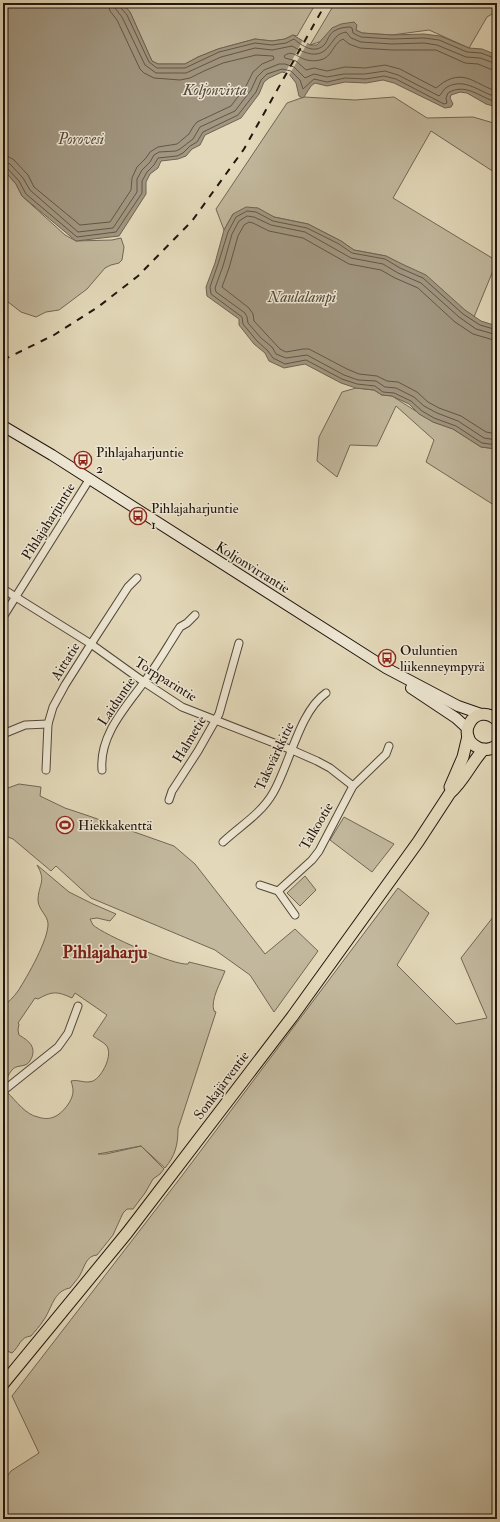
<svg xmlns="http://www.w3.org/2000/svg" width="500" height="1522" viewBox="0 0 500 1522" font-family="'IM FELL Double Pica',serif">
	<style>
		.green { fill: #c2b89d; stroke: #726656 }
		.water { fill: #a19680; stroke: #6e6252 }
		.pier { fill: #e3d9ba }
		.lines { fill: none; stroke-linecap: round; stroke-linejoin: round }
		.shore { stroke: #625647; stroke-width: 1 }
		.minor-casing { stroke: #524639; stroke-width: 9 }
		.secondary-casing { stroke: #22150e; stroke-width: 12 }
		.trunk-casing { stroke: #22150e; stroke-width: 13 }
		.minor { stroke: #ede6d2; stroke-width: 7 }
		.secondary { stroke: #ede6d2; stroke-width: 10 }
		.trunk { stroke: #e3d9ba; stroke-width: 11 }
		.rail { stroke: #22150e; stroke-width: 2; stroke-dasharray: 7 7; stroke-linecap: butt }
		.labels { text-anchor: middle; stroke-width: 3; stroke-linejoin: round; paint-order: stroke }
		.poi-label { font-size: 14px; fill: #22150e; stroke: #ede6d2; text-anchor: start }
		.street-label { font-size: 14px; fill: #22150e; stroke: #ede6d2 }
		.water-label { font-size: 15px; font-style: italic; fill: #55493c; stroke: #ede6d2 }
		.district-label { font-size: 18px; font-weight: bold; fill: #7a1f14; stroke: #ede6d2 }
	</style>
	<rect width="100%" height="100%" fill="#e3d9ba"/>
	<filter id="stains"><feTurbulence type="fractalNoise" baseFrequency=".005" numOctaves="4"/><feColorMatrix values="0 0 0 0 .2 0 0 0 0 .09 0 0 0 0 .02 0 0 0 .5 -.17"/></filter>
	<radialGradient id="worn" r=".72"><stop offset=".6" stop-color="#630" stop-opacity="0"/><stop offset="1" stop-color="#630" stop-opacity=".3"/></radialGradient>
	<g class="green">
		<path d="M122,3H316L297,36L293,35L285,39L272,41L255,39L218,49L198,57L185,64H158L152,61L130,12Z"/>
		<path d="M335,3H497V11L487,17L469,48L429,30L392,35L362,33L356,30L310,45Z"/>
		<path d="M304,97L355,100L394,97L427,118L473,117L497,124V174L431,131L393,198L497,261L474,317L405,266L386,256L354,250L341,241L308,224L274,217L257,208L233,214L224,230L216,209L287,103Z"/>
		<path d="M3,169L16,184L22,196L65,235L76,241L112,240L121,238L124,247L122,260L119,263L111,265L105,268L87,289L59,310L46,312L36,317L21,312L3,298Z"/>
		<path d="M356,388L374,390L382,395L392,396L433,422L453,429L481,447L497,449V507L426,462L434,440L396,406L377,446L350,445L337,477L317,461L319,437L342,392Z"/>
		<path d="M19,784L41,787L40,796L65,808L89,816L174,846L195,864L265,954L295,929L318,951L274,1012L250,975L215,950L91,898L56,866L51,871L13,839L3,835V793L5,789Z"/>
		<path d="M344,817L394,844L372,872L330,840Z"/>
		<path d="M37,865L69,892L93,904L116,914L110,921L97,918L90,919C91,921 92,923 93,925C104,935 175,966 188,964L189,962L225,971C221,982 210,1000 214,1011L216,1012L178,1129C178,1145 175,1156 165,1168L141,1146L98,1154H106L141,1146L164,1169L160,1174L153,1179L145,1193L133,1209H127L123,1213L113,1235L97,1255C86,1256 85,1266 80,1275C77,1280 73,1284 70,1288C53,1291 52,1309 43,1321C40,1326 35,1331 31,1336C20,1337 20,1346 12,1353L7,1351L3,1348V1261L7,1256V1254L3,1255V1095L7,1092C16,1101 26,1115 38,1117C44,1119 49,1119 54,1117C62,1114 74,1100 73,1090C73,1088 72,1084 71,1081C78,1079 85,1084 93,1081C102,1077 114,1054 106,1045C103,1042 97,1039 93,1036L107,1015L75,993L72,998C57,991 52,991 38,999L35,998L18,1023L19,1024L18,1030L19,1035C27,1040 36,1045 32,1057C31,1059 29,1063 27,1064C22,1067 16,1065 12,1070C8,1074 7,1079 5,1084L3,1086V1007C8,1002 14,997 18,991C27,977 49,939 48,923C47,915 39,910 38,901C38,884 47,882 37,865Z"/>
		<path d="M305,876L316,890L300,906L287,893Z"/>
		<path d="M398,888L429,913L397,965L456,1024L487,1018L461,958L497,912V1177L494,1178L497,1185V1519H3V1482L11,1471L39,1453L12,1396L181,1177Z"/>
	</g>
	<g class="water">
		<path d="M3,3H122L130,12L152,61L158,64H185L198,57L218,49L255,39L272,41L285,39L293,35L310,45H317L332,28L341,24L354,22L357,25L356,30L362,33L392,35L424,34L440,36L469,48L482,49L497,55V107L486,104L467,93L460,92L451,95L450,98L453,104L451,107L445,108L394,83L383,80L366,83L345,82L327,86L315,83L311,86L304,97L302,98L299,96L296,83L289,74L282,72L269,78L264,82L259,94L241,118L205,135L200,145L192,149L186,156L178,159L161,161L158,168L150,174L146,182V194L119,236L76,241L22,196L16,184L3,169Z"/>
		<path d="M246,207L258,208L274,217L308,224L341,241L354,250L386,256L402,264L426,275L465,310L481,321L497,326V449L481,447L453,429L433,422L419,414L409,404L392,396L382,395L374,390L356,388L341,383L305,364L284,368L269,361L265,353L254,344L239,325V319L207,296L206,287L215,263L224,230L233,214Z"/>
	</g>
	<path class="pier" d="M303,40L308,42L288,77L284,75Z"/>
	<g class="lines">
		<g class="shore">
			<path d="M114,3L115,8L122,17L145,65L156,73H186L221,57L255,48L272,50L292,46C304,53 319,60 329,46C335,39 336,34 346,32L351,38L361,42L392,44L424,43L437,45L466,57L480,58L497,64"/>
			<path d="M120,3V7L127,15L149,62L157,68H185L219,52L255,43L272,45L286,43L294,39C302,46 315,55 325,44C328,40 329,34 334,31C339,28 345,27 350,27L352,28L353,33L361,37L392,39L424,38L439,40L467,52L481,53L497,59"/>
			<path d="M497,70L490,69L478,64L465,63L436,50H392L360,48L349,44L343,39C333,43 332,58 320,60C316,61 311,61 307,60C298,58 292,49 284,56L285,58L296,61L306,70L314,68L327,71L345,67L365,68L385,65L400,69L436,88C439,86 441,84 444,82C466,69 477,86 497,91"/>
			<path d="M3,156L9,157L14,160L28,175L34,187L80,225L110,222L131,190L132,178L137,167L146,158L150,152L158,147L177,144L189,134L193,127L197,122L231,106L246,86L253,72L262,64L274,59L273,56L256,55L223,63L204,71L190,78L180,80L154,78L144,73L140,69L117,20L110,11L108,3"/>
			<path d="M3,162L10,164L23,178L30,190L78,232L113,228L137,192V179L142,170L150,162L154,155L159,152L176,151L180,149L193,139L200,127L235,111L251,90L257,77L264,70L279,64H285L294,67L305,78L314,74L327,77L344,74H365L385,71L398,75L439,96C442,94 443,89 447,87C466,77 480,93 497,97"/>
			<path d="M3,167L7,168L19,181L26,194L77,237L116,232L142,193V181L147,172L154,165L158,158L177,156L183,153L190,146L197,142L203,132L238,115L256,92L261,80L267,74L282,69L291,71L300,80L303,89L314,79L327,82L345,78L366,79L384,76L396,79L444,104L447,103L446,98L448,93C466,82 480,98 497,102"/>
			<path d="M497,330L480,325L463,314L423,278L400,268L385,259L352,253L339,244L307,228L273,221L256,212L247,211L236,217L228,232L218,264L210,287L211,294L242,317L243,324L257,341L268,351L273,358L285,364L306,360L342,379L357,384L375,386L383,392L394,393L411,401L422,411L434,418L456,426L482,443L497,445"/>
			<path d="M497,335L476,329L459,317L421,283L398,273L383,264L351,258L305,232L271,225L254,217L247,216L239,221L232,234L223,266L215,288L216,292L245,313L247,317L248,323L261,338L272,347L276,354L286,358L307,355L344,375L358,380L376,381L385,387L396,388L414,397L424,406L437,413L458,421L484,438L497,440"/>
			<path d="M497,341L473,334L455,322L418,288L395,278L381,270L349,264L303,238L269,231L253,223L249,222L244,225L238,236L229,268L222,287L249,308L253,314L254,321L280,349L286,352L303,349H309L347,369L359,374L377,376L387,381L398,382L417,392L428,402L439,408L461,416L486,432L497,434"/>
		</g>
		<defs>
			<g id="minor">
				<path d="M3,589L91,644L144,682L182,707L292,750L317,761L330,768L353,786"/>
				<path d="M3,617L89,480"/>
				<path d="M3,734L25,725L48,724"/>
				<path d="M46,770L48,724L53,707L65,685L91,644L128,587L137,578"/>
				<path d="M102,770C99,734 127,706 147,678C159,662 169,644 180,627L187,623L195,615"/>
				<path d="M169,800L172,791L198,751L219,714L239,643"/>
				<path d="M223,842C240,826 261,814 273,793C290,764 299,712 326,693"/>
				<path d="M260,885L278,891L295,915"/>
				<path d="M278,891L312,860L319,851L353,786L386,754L389,746"/>
				<path d="M3,1091L58,1047L68,1033L78,1006"/>
			</g>
			<g id="secondary">
				<path d="M3,426L52,455L386,668L458,706L481,714"/>
				<path d="M411,688L456,718L467,728"/>
			</g>
			<g id="trunk">
				<path d="M497,720C475,700 453,737 479,748C486,751 492,749 497,745"/>
				<path d="M450,787L463,757L468,736"/>
				<path d="M3,1384L127,1233L292,1017L418,842L450,793C464,781 471,763 484,749"/>
			</g>
		</defs>
		<use href="#minor" class="minor-casing"/>
		<use href="#secondary" class="secondary-casing"/>
		<use href="#trunk" class="trunk-casing"/>
		<use href="#minor" class="minor"/>
		<use href="#secondary" class="secondary"/>
		<use href="#trunk" class="trunk"/>
		<path class="rail" d="M3,360L54,335L98,307L138,276L192,221L244,149L326,3"/>
	</g>
	<defs>
		<symbol id="bus-ring" viewBox="-11 -11 22 22"><circle r="9.5" fill="#ede6d2" stroke="#8f2418" stroke-width="1.5"/><path d="M-5-6H5V4H4V6H2V4H-2V6H-4V4H-5ZM-3.5-4V0h7V-4ZM-3.5 1.2v1.5H-2V1.2ZM2 1.2v1.5H3.5V1.2Z" fill="#8f2418"/></symbol>
		<symbol id="stadium-ring" viewBox="-11 -11 22 22"><circle r="9.5" fill="#ede6d2" stroke="#8f2418" stroke-width="1.5"/><path d="M0-5a6.5 5 0 1 0 0 10a6.5 5 0 1 0 0-10ZM-3.5-1.8h7v3.6h-7Z" fill="#8f2418"/></symbol>
	</defs>
	<g fill-rule="evenodd">
		<use href="#bus-ring" x="73" y="450" width="20" height="20"/>
		<use href="#bus-ring" x="128" y="506" width="20" height="20"/>
		<use href="#bus-ring" x="377" y="648" width="20" height="20"/>
		<use href="#stadium-ring" x="55" y="815" width="20" height="20"/>
	</g>
	<g class="labels">
		<g class="poi-label">
			<text x="96" y="457">Pihlajaharjuntie<tspan x="96" dy="16">2</tspan></text>
			<text x="151" y="513">Pihlajaharjuntie<tspan x="151" dy="16">1</tspan></text>
			<text x="400" y="655">Ouluntien<tspan x="400" dy="16">liikenneympyrä</tspan></text>
			<text x="78" y="830">Hiekkakenttä</text>
		</g>
		<g class="street-label">
			<text transform="translate(48 521) rotate(-58)" y="5">Pihlajaharjuntie</text>
			<text transform="translate(253 567) rotate(32)" y="5">Koljonvirrantie</text>
			<text transform="translate(65 661) rotate(-58)" y="5">Aittatie</text>
			<text transform="translate(166 679) rotate(32)" y="5">Torpparintie</text>
			<text transform="translate(116 701) rotate(-56)" y="5">Laiduntie</text>
			<text transform="translate(189 739) rotate(-59)" y="5">Halmetie</text>
			<text transform="translate(274 756) rotate(-65)" y="5">Taksvärkkitie</text>
			<text transform="translate(316 826) rotate(-60)" y="5">Talkootie</text>
			<text transform="translate(221 1085) rotate(-53)" y="5">Sonkajärventie</text>
		</g>
		<g class="water-label">
			<text x="215" y="95">Koljonvirta</text>
			<text x="81" y="144">Porovesi</text>
			<text x="302" y="302">Naulalampi</text>
		</g>
		<g class="district-label">
			<text x="105" y="958">Pihlajaharju</text>
		</g>
	</g>
	<rect width="500" height="1522" fill="none" stroke="#e3d9ba" stroke-width="16"/>
	<rect x="4" y="4" width="492" height="1514" fill="none" stroke="#22150e" stroke-width="2"/>
	<rect x="8" y="8" width="484" height="1506" fill="none" stroke="#22150e"/>
	<rect width="100%" height="100%" filter="url(#stains)"/>
	<rect width="100%" height="100%" fill="url(#worn)"/>
</svg>
